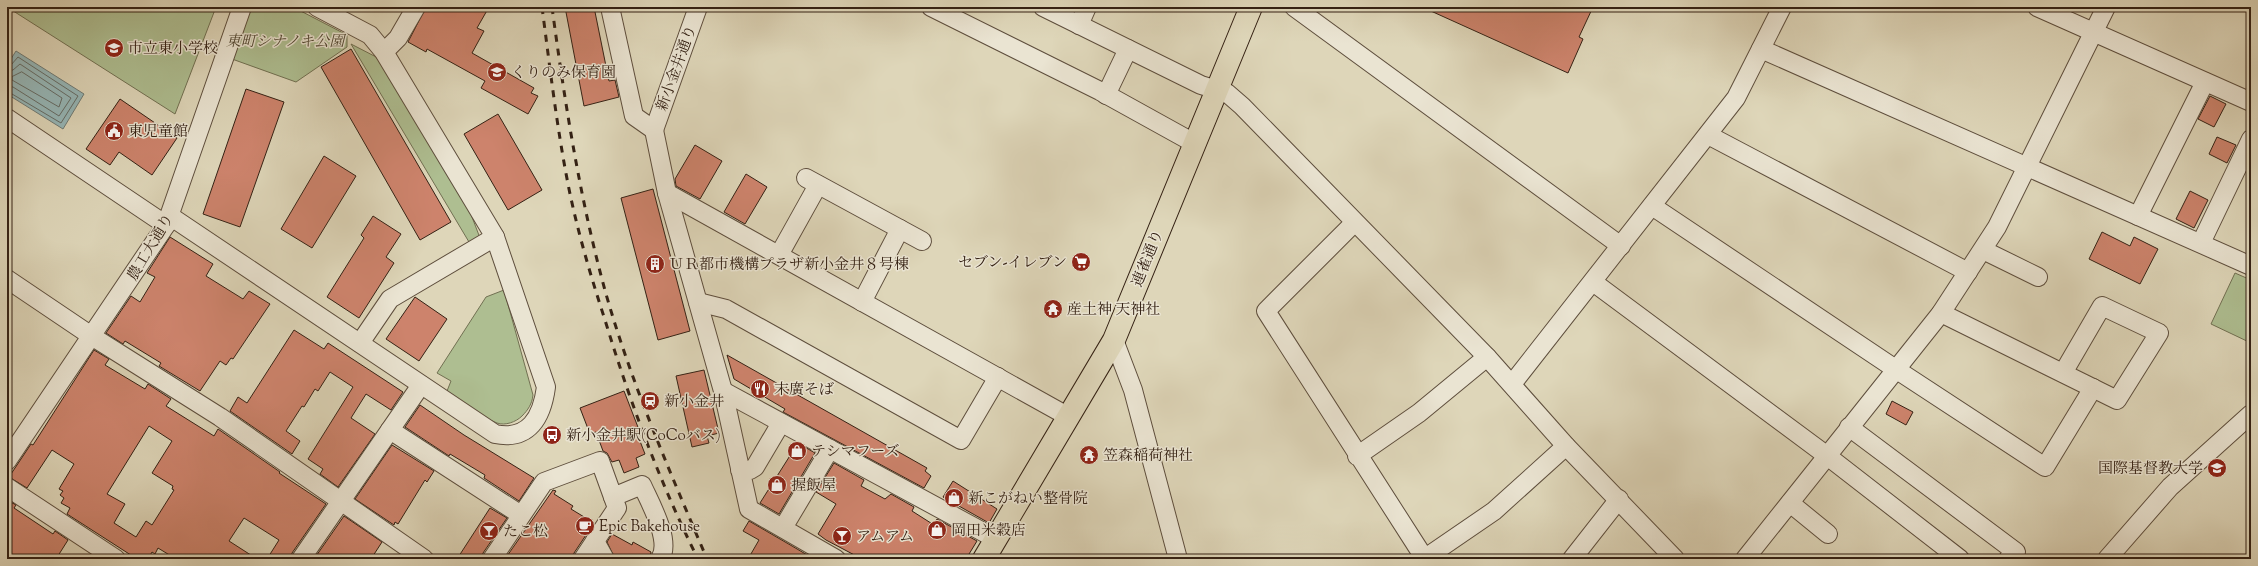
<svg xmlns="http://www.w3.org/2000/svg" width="2258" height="566" viewBox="0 0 2258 566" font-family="'Sorts Mill Goudy','Noto Serif JP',serif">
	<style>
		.green { fill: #aebe91; stroke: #717052 }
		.water { fill: #96b7b8; stroke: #6f7b76 }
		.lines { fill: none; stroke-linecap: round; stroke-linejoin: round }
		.shore { stroke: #656c66; stroke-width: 1 }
		.building { fill: #cd836c; stroke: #342114; fill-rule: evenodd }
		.minor-casing { stroke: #5e4e3d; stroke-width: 20 }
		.major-casing { stroke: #342114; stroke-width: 24 }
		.minor { stroke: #eae4d2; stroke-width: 18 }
		.major { stroke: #ded6b9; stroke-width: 22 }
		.rail { stroke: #342114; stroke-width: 3; stroke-dasharray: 7 7; stroke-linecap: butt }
		.labels { text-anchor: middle; stroke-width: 3; stroke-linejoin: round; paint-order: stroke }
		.park-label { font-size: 15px; font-style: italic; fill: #524833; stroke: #eae4d2 }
		.poi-label { font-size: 15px; fill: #342114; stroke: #eae4d2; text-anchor: start }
		.street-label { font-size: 15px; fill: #342114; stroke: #eae4d2 }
	</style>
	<rect width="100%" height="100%" fill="#ded6b9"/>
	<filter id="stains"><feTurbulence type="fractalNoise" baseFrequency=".005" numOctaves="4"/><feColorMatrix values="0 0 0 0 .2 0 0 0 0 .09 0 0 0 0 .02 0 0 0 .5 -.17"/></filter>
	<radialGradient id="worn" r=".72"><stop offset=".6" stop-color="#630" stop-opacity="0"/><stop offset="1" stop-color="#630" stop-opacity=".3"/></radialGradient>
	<g class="green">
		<path d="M7,7H216L175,114Z"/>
		<path d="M250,7H293L347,35V47L296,82L232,59Z"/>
		<path d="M351,44L382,60L464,196L480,238L469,242Z"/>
		<path d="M2235,273L2251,280V343L2211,324Z"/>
		<path d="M504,290L533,395C532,404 528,410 522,416C516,422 505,426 497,423C479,416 463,401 447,391L451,381L437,373L486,297Z"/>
	</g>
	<path class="water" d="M16,51L84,94L63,129L7,94V65Z"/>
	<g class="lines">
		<g class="shore">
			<path d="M7,66L11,65L18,57L78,96L61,123L7,91"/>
			<path d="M7,71L13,70L20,64L71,98L59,116L13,87L7,86"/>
			<path d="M22,72L62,98L59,107L12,80V77Z"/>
		</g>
	</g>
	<g class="building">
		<path d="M426,7H489L477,28L484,31L472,53L534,88L531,93L538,96L528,114L481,88L485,81L427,49L426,52L408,42Z"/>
		<path d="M565,7H594L609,81L615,80L619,97L584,106Z"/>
		<path d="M1422,7H1593L1579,37L1583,39L1568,73Z"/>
		<path d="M351,49L451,222L420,240L321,67Z"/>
		<path d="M246,89L284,102L240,227L203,214Z"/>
		<path d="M2210,96L2226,104L2214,127L2198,119Z"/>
		<path d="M120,99L177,138L152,175L119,152L110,165L86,149Z"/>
		<path d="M498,114L542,190L508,210L464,134Z"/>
		<path d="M2217,137L2236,145L2227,163L2209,154Z"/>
		<path d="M695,145L722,161L700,199L676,186L675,179Z"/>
		<path d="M324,156L356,176L312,248L281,229Z"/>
		<path d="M746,174L767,187L745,224L724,212Z"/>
		<path d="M653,189L690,331L658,340L621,198Z"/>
		<path d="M2190,191L2208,200L2194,228L2176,219Z"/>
		<path d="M373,216L401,234L386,257L394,263L359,318L327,297L364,238L361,235Z"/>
		<path d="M2102,232L2130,246L2134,237L2158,249L2140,284L2089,259Z"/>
		<path d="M170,237L213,264L206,276L243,299L249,291L270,304L233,359L231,358L226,365L220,361L200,391L159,366L161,363L125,341L123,344L106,333L131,296L140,302L155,277L147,273Z"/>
		<path d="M415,297L447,319L419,361L386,339Z"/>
		<path d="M294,330L324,349L328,343L403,392L391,410L366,394L351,418L375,434L338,487L320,474L323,469L308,459L353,387L330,372L318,391L315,389L304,407L302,406L286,431L300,441L292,454L230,411L238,397L247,403Z"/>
		<path d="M94,350L109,359L105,365L145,389L148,384L171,399L166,406L214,436L218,429L280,472L279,473L326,504L292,553L291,559H267L279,540L244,518L229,541L257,559H176L158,548L155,554L152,552L148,559H137L67,514L70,508L61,503L64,498L60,495L63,491L59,489L74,464L52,450L27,488L9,477L31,444L33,445ZM149,426L172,441L152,473L173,486L172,489L174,490L152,525L146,521L136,537L114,523L125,504L107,494Z"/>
		<path d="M727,355L927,468L925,471L931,476L924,488L783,412L785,409L734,379Z"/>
		<path d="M704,370L719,433L707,436L709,443L692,447L676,376Z"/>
		<path d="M624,391L641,435L638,436L645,454L636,458L639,467L624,473L619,460L612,462L607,453L603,451L596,432L590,434L580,408Z"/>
		<path d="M1892,401L1913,412L1906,425L1886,414Z"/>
		<path d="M420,405L464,435L534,478L519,501L484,478L485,475L450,454L449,456L405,427Z"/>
		<path d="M798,443L815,453L779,514L760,503Z"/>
		<path d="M392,445L434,471L427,482L425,480L398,524L395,522L394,525L355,499Z"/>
		<path d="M834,463L864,480L861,486L885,499L891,494L914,507L912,511L934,525L937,519L977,541L966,559H862L826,540L818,534L836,504L816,492Z"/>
		<path d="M953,481L997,509L989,523L943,497Z"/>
		<path d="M553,490L556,491L554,494L573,506L571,509L594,523L574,553L573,559H505Z"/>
		<path d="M7,500L16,505L14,508L53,534L55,531L68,540L56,559H7Z"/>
		<path d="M490,508L507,518L483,553L482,559H457Z"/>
		<path d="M344,516L382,542L371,559H314Z"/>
		<path d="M749,521L792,546L814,559H748L759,540L743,531Z"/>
		<path d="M612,534L632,545L633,542L651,552L650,559H615L607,542Z"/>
	</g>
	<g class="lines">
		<defs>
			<g id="minor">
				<path d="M610,7L634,116L654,130L667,193L723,391L749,509L836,559"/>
				<path d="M931,7L1100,91L1194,143"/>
				<path d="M1043,7L1201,85L1227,93L1242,106L1487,357L1566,446L1675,559"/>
				<path d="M1294,7L1621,246"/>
				<path d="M2037,7L2251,102"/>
				<path d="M1079,25L1087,7"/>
				<path d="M1761,49L2251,266"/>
				<path d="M384,52L398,38L416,7"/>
				<path d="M1106,95L1128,49"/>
				<path d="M7,118L166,225"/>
				<path d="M654,130L698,7"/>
				<path d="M1708,135L1968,272"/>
				<path d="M806,178L922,241"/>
				<path d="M667,193L1069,417"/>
				<path d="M1652,206L1897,370L2045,467L2093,388"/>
				<path d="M170,216L495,434C529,441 542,417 546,387L495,237L384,52L370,35L317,7"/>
				<path d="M2138,216L2205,82"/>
				<path d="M1354,223L1266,311L1425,559"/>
				<path d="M2201,243L2251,139"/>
				<path d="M1983,250L2038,277"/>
				<path d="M779,255L818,185"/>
				<path d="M7,279L93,337L220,417L424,559"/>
				<path d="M1593,282L1826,455L1960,559"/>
				<path d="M698,302L726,309L961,440L998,377"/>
				<path d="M862,302L900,229"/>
				<path d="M1941,313L2117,400L2159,333L2102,306L2063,373"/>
				<path d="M1114,340L1133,390L1178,559"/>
				<path d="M360,343L390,299L495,237"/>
				<path d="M1512,384L1736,98L1782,7"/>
				<path d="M723,391L996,539"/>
				<path d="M1849,427L2016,552L2008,559"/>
				<path d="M390,430L521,515"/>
				<path d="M1357,456L1419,413L1487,357"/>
				<path d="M7,461L166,225L242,7"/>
				<path d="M740,470H750L755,467L781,423"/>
				<path d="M7,487L116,559"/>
				<path d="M1790,503L1828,534"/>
				<path d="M783,528L830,449"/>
				<path d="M595,541L605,559"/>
				<path d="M301,559L421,385"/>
				<path d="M492,559L544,482L600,461L613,497L642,485C650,503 672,541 660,559"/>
				<path d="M583,559L617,508L613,497"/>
				<path d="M1424,559L1494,511L1566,446"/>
				<path d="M1572,559L1619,499"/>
				<path d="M1745,559L1941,313L1997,227L2106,7"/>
				<path d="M2107,559L2170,487L2251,414"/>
			</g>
			<path id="major" d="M984,559L1114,340L1251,7"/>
		</defs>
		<use href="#minor" class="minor-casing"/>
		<use href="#major" class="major-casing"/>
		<use href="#minor" class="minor"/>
		<use href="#major" class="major"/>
		<g class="rail">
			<path d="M542,7C550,68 557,129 569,189C578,233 591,277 605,320C630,402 660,483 698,559"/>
			<path d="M552,7C565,104 580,200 606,294C632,385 670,472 707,559"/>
		</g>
	</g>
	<defs>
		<symbol id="school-disc" viewBox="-11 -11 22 22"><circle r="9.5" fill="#8f2418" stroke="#eae4d2"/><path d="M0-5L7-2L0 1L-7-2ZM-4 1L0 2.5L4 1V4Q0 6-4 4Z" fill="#fff"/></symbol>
		<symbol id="civic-disc" viewBox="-11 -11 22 22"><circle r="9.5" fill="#8f2418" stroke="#eae4d2"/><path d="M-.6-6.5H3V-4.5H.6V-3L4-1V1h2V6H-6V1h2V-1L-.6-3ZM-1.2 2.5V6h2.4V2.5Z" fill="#fff"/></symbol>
		<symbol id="supermarket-disc" viewBox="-11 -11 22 22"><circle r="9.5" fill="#8f2418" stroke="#eae4d2"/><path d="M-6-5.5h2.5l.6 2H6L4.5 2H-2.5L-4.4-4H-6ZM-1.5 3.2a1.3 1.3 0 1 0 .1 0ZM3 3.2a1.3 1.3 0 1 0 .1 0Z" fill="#fff"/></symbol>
		<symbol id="building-disc" viewBox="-11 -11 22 22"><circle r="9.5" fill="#8f2418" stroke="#eae4d2"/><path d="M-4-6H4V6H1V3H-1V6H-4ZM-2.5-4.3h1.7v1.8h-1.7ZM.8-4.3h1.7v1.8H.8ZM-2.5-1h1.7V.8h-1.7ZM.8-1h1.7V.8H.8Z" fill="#fff"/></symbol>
		<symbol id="temple-disc" viewBox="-11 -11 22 22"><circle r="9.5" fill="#8f2418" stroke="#eae4d2"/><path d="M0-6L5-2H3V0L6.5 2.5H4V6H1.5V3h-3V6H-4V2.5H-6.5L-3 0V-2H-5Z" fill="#fff"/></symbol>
		<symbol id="restaurant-disc" viewBox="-11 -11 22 22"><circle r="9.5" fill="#8f2418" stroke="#eae4d2"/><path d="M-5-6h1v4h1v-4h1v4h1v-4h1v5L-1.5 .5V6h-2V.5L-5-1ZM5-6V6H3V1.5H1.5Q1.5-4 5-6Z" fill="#fff"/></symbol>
		<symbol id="station-disc" viewBox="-11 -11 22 22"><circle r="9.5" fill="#8f2418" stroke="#eae4d2"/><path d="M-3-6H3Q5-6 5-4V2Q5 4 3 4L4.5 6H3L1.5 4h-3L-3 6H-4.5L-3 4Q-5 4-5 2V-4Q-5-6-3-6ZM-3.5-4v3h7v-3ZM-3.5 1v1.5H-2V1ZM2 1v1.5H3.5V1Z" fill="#fff"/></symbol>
		<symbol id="bus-disc" viewBox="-11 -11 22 22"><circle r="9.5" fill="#8f2418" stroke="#eae4d2"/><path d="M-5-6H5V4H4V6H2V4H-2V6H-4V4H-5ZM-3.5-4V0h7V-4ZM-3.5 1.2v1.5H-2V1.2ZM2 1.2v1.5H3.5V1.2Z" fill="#fff"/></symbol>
		<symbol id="shop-disc" viewBox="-11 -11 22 22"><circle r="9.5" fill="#8f2418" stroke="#eae4d2"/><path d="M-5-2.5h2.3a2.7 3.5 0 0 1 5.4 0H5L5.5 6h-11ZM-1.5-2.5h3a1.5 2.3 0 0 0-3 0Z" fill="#fff"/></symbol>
		<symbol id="university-disc" viewBox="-11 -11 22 22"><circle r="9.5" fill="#8f2418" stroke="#eae4d2"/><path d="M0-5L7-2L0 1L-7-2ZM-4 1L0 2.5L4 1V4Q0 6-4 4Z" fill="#fff"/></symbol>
		<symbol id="cafe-disc" viewBox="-11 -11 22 22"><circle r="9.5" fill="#8f2418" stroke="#eae4d2"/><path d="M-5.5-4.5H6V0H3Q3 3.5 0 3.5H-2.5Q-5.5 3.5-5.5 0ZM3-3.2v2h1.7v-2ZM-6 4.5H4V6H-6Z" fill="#fff"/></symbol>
		<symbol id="bar-disc" viewBox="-11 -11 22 22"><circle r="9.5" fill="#8f2418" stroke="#eae4d2"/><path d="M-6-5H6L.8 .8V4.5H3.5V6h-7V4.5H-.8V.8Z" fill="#fff"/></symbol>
	</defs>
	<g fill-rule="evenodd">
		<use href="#school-disc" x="103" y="37" width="22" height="22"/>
		<use href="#school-disc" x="486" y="61" width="22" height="22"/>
		<use href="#civic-disc" x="103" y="120" width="22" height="22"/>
		<use href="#supermarket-disc" x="1070" y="251" width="22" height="22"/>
		<use href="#building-disc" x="644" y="253" width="22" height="22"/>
		<use href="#temple-disc" x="1042" y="298" width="22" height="22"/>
		<use href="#restaurant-disc" x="749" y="378" width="22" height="22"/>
		<use href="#station-disc" x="639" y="390" width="22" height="22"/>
		<use href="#bus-disc" x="541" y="424" width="22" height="22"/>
		<use href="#shop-disc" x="786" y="440" width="22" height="22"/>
		<use href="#temple-disc" x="1078" y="444" width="22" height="22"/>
		<use href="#university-disc" x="2206" y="457" width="22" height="22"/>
		<use href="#shop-disc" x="766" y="474" width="22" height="22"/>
		<use href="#shop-disc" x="943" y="487" width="22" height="22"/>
		<use href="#cafe-disc" x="574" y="515" width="22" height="22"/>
		<use href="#shop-disc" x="926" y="519" width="22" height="22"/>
		<use href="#bar-disc" x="478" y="520" width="22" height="22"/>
		<use href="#bar-disc" x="831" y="525" width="22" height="22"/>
	</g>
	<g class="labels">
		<g class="park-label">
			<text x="285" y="46">東町シナノキ公園</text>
		</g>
		<g class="poi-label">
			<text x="128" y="53">市立東小学校</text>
			<text x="511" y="77">くりのみ保育園</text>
			<text x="128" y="136">東児童館</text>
			<text x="1067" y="267" text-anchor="end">セブン-イレブン</text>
			<text x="669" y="269">ＵＲ都市機構プラザ新小金井８号棟</text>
			<text x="1067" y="314">産土神 天神社</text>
			<text x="774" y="394">末廣そば</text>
			<text x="664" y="406">新小金井</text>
			<text x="566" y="440">新小金井駅(CoCoバス)</text>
			<text x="811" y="456">テシマフーズ</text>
			<text x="1103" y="460">笠森稲荷神社</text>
			<text x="2203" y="473" text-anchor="end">国際基督教大学</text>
			<text x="791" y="490">握飯屋</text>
			<text x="968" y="503">新こがねい整骨院</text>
			<text x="599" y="531">Epic Bakehouse</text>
			<text x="951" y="535">岡田米穀店</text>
			<text x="503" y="536">たこ松</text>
			<text x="856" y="541">アムアム</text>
		</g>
		<g class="street-label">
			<text transform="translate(676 68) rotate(-70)" y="5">新小金井通り</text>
			<text transform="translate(150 247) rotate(-59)" y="5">農工大通り</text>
			<text transform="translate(1147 258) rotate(-68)" y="5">連雀通り</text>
		</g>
	</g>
	<rect width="2258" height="566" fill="none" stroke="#ded6b9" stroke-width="24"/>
	<rect x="8" y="8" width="2242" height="550" fill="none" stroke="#342114" stroke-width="2"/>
	<rect x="12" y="12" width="2234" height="542" fill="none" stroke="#342114"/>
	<rect width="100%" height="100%" filter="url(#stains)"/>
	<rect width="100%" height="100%" fill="url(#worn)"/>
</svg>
